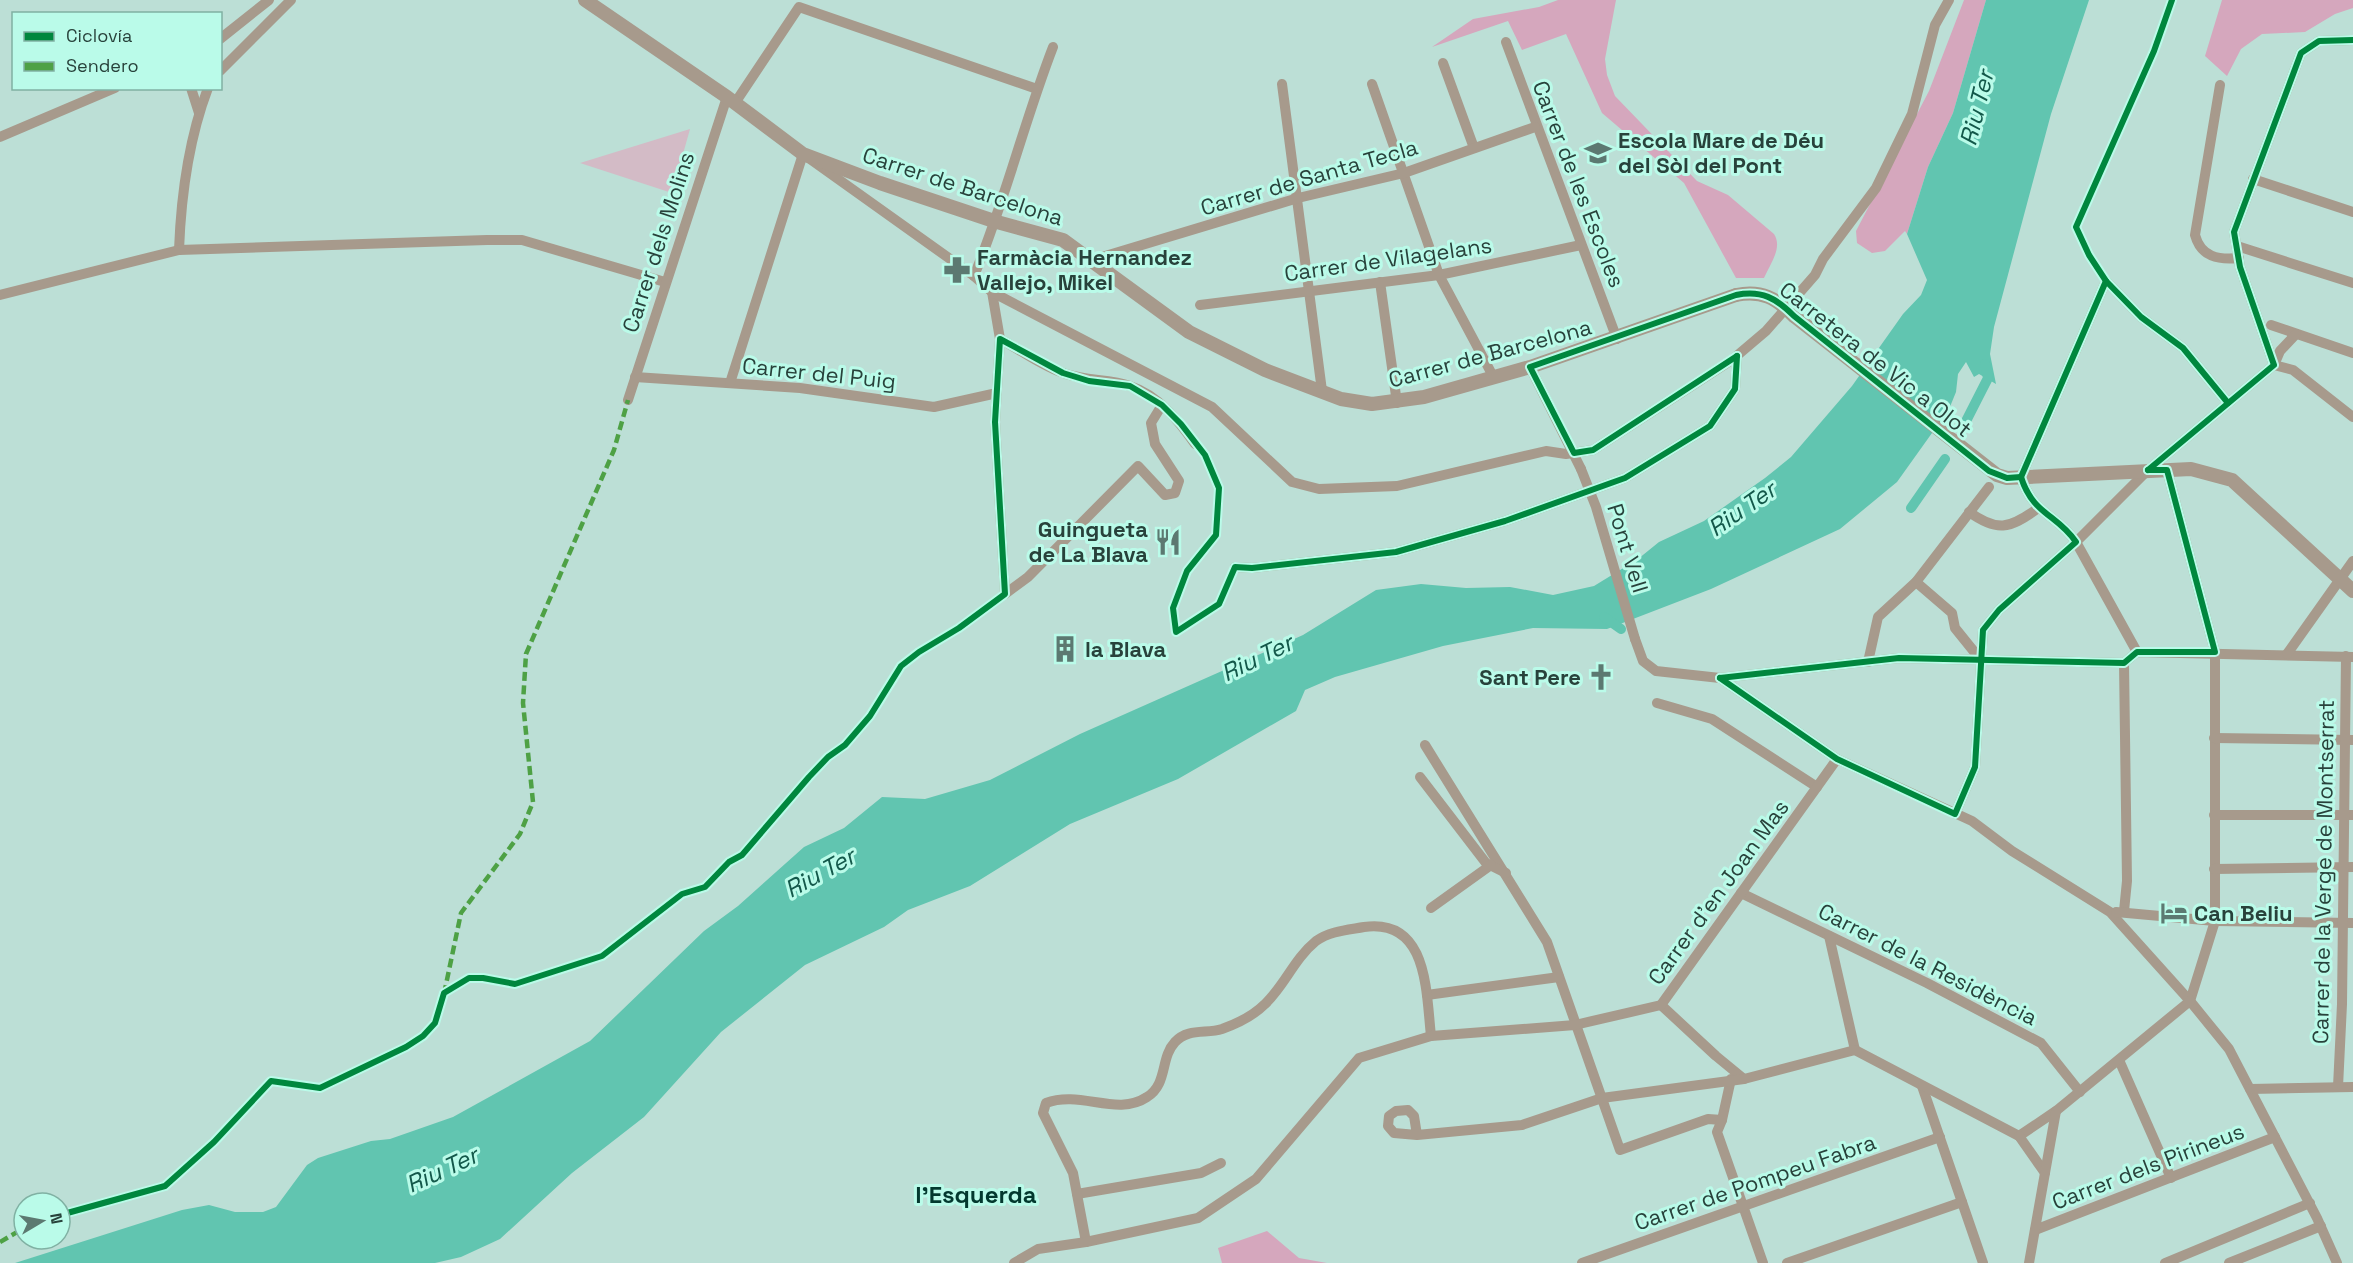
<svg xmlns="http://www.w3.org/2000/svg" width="2353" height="1263" viewBox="0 0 2353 1263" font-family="'Space Grotesk',sans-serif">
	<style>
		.green { fill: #d3bbc6 }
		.forest { fill: #d5a7bd }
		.water { fill: #61c5b0 }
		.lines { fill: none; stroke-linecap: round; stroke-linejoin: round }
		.canal { stroke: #61c5b0; stroke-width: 10 }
		.minor { stroke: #a79a8c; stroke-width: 10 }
		.tertiary { stroke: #a79a8c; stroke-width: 14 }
		.minor-bridge { stroke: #a79a8c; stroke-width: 10 }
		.tertiary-bridge { stroke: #a79a8c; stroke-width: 14 }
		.quiet { stroke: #4ea145; stroke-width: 4.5; stroke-dasharray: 9 4.5; stroke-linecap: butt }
		.cycleway-casing { stroke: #bafbe9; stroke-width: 10 }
		.cycleway { stroke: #00873e; stroke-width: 6 }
		.labels { text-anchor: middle; stroke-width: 6; stroke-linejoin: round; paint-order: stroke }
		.poi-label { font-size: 22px; font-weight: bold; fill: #28423b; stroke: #bafbe9; text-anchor: start }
		.street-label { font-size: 22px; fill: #28423b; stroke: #bafbe9 }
		.water-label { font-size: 24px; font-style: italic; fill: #13584a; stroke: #bafbe9 }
		.neighbourhood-label { font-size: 24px; font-weight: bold; fill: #03392f; stroke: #bafbe9 }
	</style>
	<rect width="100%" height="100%" fill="#bcdfd6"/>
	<path class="green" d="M690,129L672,193L580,163Z"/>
	<g class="forest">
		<path d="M1558,0H1616L1605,59L1607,75L1615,96L1697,181L1728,195L1774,234C1783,248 1770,264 1764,278H1736L1684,183L1602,113L1566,34L1522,50L1508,21L1432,47L1473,19L1539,7Z"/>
		<path d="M1964,0H1986L1953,113L1928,167L1907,234L1905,231L1885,251L1872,253L1857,243L1856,231L1929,91Z"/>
		<path d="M2222,0H2353V8L2335,14L2305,32L2262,34L2241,49L2227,76L2205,56Z"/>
		<path d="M1267,1231L1299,1258L1327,1263H1222L1218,1248Z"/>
	</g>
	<path class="water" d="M1986,0H2089L2051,114L1994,327L1990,354L1996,384L1979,374L1974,377L1966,362L1958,374L1956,392L1945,419L1932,433L1897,482L1840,529L1711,589L1607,629L1533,628L1443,646L1335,677L1305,690L1296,711L1178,779L1070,824L970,886L908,910L884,927L805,965L721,1032L644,1117L572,1173L500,1239L461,1257L435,1263H15L182,1210L209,1205L235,1212H263L276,1207L307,1165L318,1158L371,1141L390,1139L453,1117L590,1041L704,931L738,906L804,847L844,828L882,797L925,799L990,780L1080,734L1303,635L1376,590L1421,584L1466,588L1510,587L1553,595L1594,586L1638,559L1659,542L1704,521L1765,478L1791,457L1852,386L1903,314L1921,295L1927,280L1907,234L1928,167L1953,113Z"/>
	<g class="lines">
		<g class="canal">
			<path d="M1962,429L1988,378L1985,364"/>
			<path d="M1911,508L1945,459"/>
			<path d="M1604,617L1621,629"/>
		</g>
		<g class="minor">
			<path d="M220,39L269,0"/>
			<path d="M1506,42L1617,339"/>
			<path d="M1443,63L1474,148"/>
			<path d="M220,71L291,0"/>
			<path d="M1282,84L1322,391"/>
			<path d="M1372,84L1439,275L1494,378"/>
			<path d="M2220,85L2195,235C2201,257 2218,260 2239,258"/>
			<path d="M191,88L199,113"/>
			<path d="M735,103L799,7L1037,89"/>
			<path d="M0,137L115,88"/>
			<path d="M2253,179L2353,212"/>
			<path d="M2237,246L2353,283"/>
			<path d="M179,250C181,197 189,138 208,88"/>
			<path d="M1092,260L1298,198L1404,173L1535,127"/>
			<path d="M974,276C1005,201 1024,122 1053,47"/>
			<path d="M1380,282L1397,403"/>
			<path d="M992,292L1000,339L995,422L1005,594"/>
			<path d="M0,295L179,250L487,240H522L665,282"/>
			<path d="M1200,305L1439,275L1581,245"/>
			<path d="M2271,325L2353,353"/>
			<path d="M1000,339C1021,350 1043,367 1066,374C1087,381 1110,379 1130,386C1158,395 1179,421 1195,444"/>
			<path d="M2274,365L2240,267L2234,232L2301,53L2319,41L2353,40"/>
			<path d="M2274,365L2293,370L2353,417"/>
			<path d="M1530,367L1581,469"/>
			<path d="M635,377L800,388L934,407L997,393"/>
			<path d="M730,383L803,154L974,276L992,292L1212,407L1292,482L1319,489L1397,486L1546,451L1566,454L1593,450L1733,359L1766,331L1815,275L1823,259L1876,188L1912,114L1935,25L1949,0"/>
			<path d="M628,400L727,97"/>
			<path d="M2167,470L2215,652V921L2190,1001"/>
			<path d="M1969,512C1997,532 2009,529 2037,509"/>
			<path d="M1235,567L1252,568L1396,552L1505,521L1625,478L1710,426L1735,389L1737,356"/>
			<path d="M1916,582L1952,613L1955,628L1980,659"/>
			<path d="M1005,594L1028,577L1138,466L1165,495L1175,493L1179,481L1155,444L1151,423L1162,405"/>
			<path d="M1635,639L1643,661L1656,671L1720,678L1899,658L2124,663L2137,652L2353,657"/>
			<path d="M2137,652L2076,542C2057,514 2033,515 2021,477L2106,281L2141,317L2183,348L2228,403"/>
			<path d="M2287,654L2353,561"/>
			<path d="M1868,662L1878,617L1916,582L1989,487"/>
			<path d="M2124,663L2127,881L2124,911"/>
			<path d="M1720,678L1837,759L1972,821L2012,851L2110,912L2190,1001L2229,1049L2317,1218L2337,1263"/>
			<path d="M1657,703L1712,719L1817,787"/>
			<path d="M2214,738L2353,740"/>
			<path d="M1425,745L1547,942L1620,1150L1708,1119L1722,1120"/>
			<path d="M1420,777L1486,863L1506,873"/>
			<path d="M1955,814L1975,767L1983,630L1999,610L2076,542L2148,470L2274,365L2280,351L2296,334"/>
			<path d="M2214,815H2353"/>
			<path d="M2214,869L2353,867"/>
			<path d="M1741,893L1927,983L2041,1043L2080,1092"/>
			<path d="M1431,908L1491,865"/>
			<path d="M2116,912L2215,921L2353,923"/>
			<path d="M1829,936L1855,1050"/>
			<path d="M1427,995L1559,977"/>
			<path d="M1661,1005L1716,1056L1744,1079"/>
			<path d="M2119,1060L2171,1178"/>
			<path d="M1731,1079L1722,1120L1717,1132L1763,1263"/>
			<path d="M1922,1086L1983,1263"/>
			<path d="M2338,1087L2342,1004L2346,656"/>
			<path d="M2250,1089L2353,1087"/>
			<path d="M1417,1135L1394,1133L1388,1126L1389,1116L1396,1111L1408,1110L1414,1116L1417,1135L1522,1125L1602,1098L1744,1079L1855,1050L2019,1136L2056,1111L2190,1001"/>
			<path d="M2019,1136L2045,1173"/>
			<path d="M1077,1194L1201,1173L1221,1163"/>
			<path d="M2035,1230L2275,1137"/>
			<path d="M1086,1242L1073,1173L1043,1113L1046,1103C1081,1090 1117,1117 1147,1097C1168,1084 1160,1058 1175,1042C1188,1028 1206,1034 1222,1029C1236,1024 1254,1015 1265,1004C1285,985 1294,959 1316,941C1330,931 1347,930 1364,927C1428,918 1426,991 1431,1036"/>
			<path d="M1014,1263L1038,1249L1086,1242L1198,1218L1256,1179L1359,1058L1431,1036L1575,1025L1661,1005L1837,759"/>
			<path d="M1582,1263L1940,1137"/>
			<path d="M1787,1263L1962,1202"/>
			<path d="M2029,1263L2056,1111"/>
			<path d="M2165,1263L2310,1203"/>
			<path d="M2229,1263L2321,1226"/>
		</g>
		<g class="tertiary">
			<path d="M585,0L727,97L803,154L880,183L997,222L1063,240L1189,332L1265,370L1341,399L1372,404L1424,397L1530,367L1736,295"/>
			<path d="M1794,316L1997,475L2007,478L2191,469L2232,480L2353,591"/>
		</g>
		<path class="minor-bridge" d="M1581,469L1596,507L1635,639"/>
		<path class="tertiary-bridge" d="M1736,295C1762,290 1776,298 1794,316"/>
		<g class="quiet">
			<path d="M444,994L461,913L520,834L533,802L523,703L526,654L614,450L628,400"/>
			<path d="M0,1242L24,1228"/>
		</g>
		<defs>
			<g id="cycleway">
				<path d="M2172,0L2154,51L2076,227L2089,255L2106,281L2141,317L2183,348L2228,403"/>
				<path d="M1737,356L1593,450L1574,453L1530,367L1736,295C1762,290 1776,298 1794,316L1989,471L2007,478L2021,477"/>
				<path d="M2148,470L2274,365L2240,267L2234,232L2301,53L2319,41L2353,40"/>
				<path d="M2021,477L2106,281"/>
				<path d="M1720,678L1899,658L2124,663L2137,652H2215L2167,470H2148"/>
				<path d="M1720,678L1837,759L1955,814L1975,767L1983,630L1999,610L2076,542C2057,514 2033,515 2021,477"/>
				<path d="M60,1215L165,1186L214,1142L271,1081L320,1088L406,1047L423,1036L435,1023L444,993L469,978H483L515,984L602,956L682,894L705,887L729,862L742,855L809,777L828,757L845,745L870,716L901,666L919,652L959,628L1005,594L995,422L1000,339L1063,373L1089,381L1130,386L1162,405L1181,424L1205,455L1219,488L1216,535L1187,571L1173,608L1176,632L1219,604L1235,567L1252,568L1396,552L1505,521L1625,478L1710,426L1735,389L1737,356"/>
			</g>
		</defs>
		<use href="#cycleway" class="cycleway-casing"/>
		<use href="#cycleway" class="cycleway"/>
	</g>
	<defs>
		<symbol id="school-bare" viewBox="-9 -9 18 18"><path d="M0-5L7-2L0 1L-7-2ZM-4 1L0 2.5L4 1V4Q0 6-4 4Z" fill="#5c7971" stroke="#bafbe9" stroke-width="2.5" paint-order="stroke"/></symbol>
		<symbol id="pharmacy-bare" viewBox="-9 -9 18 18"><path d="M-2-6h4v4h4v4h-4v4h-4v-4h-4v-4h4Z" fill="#5c7971" stroke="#bafbe9" stroke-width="2.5" paint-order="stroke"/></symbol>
		<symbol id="restaurant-bare" viewBox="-9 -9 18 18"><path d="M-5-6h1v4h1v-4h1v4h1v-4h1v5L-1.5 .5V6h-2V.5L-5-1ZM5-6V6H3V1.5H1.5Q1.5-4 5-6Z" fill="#5c7971" stroke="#bafbe9" stroke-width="2.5" paint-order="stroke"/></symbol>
		<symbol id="building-bare" viewBox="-9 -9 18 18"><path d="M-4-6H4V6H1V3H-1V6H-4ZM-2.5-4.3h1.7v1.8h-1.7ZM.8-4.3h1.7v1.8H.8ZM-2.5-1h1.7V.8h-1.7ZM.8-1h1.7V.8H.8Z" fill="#5c7971" stroke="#bafbe9" stroke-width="2.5" paint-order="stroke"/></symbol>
		<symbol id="church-bare" viewBox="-9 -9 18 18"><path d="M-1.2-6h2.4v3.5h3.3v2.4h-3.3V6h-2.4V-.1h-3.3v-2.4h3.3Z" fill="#5c7971" stroke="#bafbe9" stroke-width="2.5" paint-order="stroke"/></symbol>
		<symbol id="hotel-bare" viewBox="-9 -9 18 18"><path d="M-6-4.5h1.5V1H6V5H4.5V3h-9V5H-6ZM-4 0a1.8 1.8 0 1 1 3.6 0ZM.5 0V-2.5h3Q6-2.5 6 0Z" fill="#5c7971" stroke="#bafbe9" stroke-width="2.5" paint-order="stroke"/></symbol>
	</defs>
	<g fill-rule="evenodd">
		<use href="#school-bare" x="1579" y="134" width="38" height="38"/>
		<use href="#pharmacy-bare" x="938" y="251" width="38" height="38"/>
		<use href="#restaurant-bare" x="1149" y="523" width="38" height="38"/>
		<use href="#building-bare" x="1046" y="630" width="38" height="38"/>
		<use href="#church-bare" x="1582" y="658" width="38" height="38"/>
		<use href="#hotel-bare" x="2155" y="894" width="38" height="38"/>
	</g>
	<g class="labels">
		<g class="poi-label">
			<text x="1618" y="148">Escola Mare de Déu<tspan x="1618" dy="25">del Sòl del Pont</tspan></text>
			<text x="977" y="265">Farmàcia Hernandez<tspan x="977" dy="25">Vallejo, Mikel</tspan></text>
			<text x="1148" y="537" text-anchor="end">Guingueta<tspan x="1148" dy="25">de La Blava</tspan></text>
			<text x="1085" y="657">la Blava</text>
			<text x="1581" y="685" text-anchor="end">Sant Pere</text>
			<text x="2194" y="921">Can Beliu</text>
		</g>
		<g class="street-label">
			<text transform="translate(1309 177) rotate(-16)" y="8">Carrer de Santa Tecla</text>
			<text transform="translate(1579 184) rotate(69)" y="8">Carrer de les Escoles</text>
			<text transform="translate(963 186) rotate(18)" y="8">Carrer de Barcelona</text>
			<text transform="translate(658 242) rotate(-72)" y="8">Carrer dels Molins</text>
			<text transform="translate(1388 259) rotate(-8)" y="8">Carrer de Vilagelans</text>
			<text transform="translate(1490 353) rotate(-15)" y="8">Carrer de Barcelona</text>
			<text transform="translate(1876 359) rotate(38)" y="8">Carretera de Vic a Olot</text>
			<text transform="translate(819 373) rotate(6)" y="8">Carrer del Puig</text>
			<text transform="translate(1628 548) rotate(73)" y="8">Pont Vell</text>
			<text transform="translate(2323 872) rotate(-89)" y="8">Carrer de la Verge de Montserrat</text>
			<text transform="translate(1718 892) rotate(-54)" y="8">Carrer d'en Joan Mas</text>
			<text transform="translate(1928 964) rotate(27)" y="8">Carrer de la Residència</text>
			<text transform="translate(2148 1166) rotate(-21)" y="8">Carrer dels Pirineus</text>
			<text transform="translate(1755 1182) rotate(-19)" y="8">Carrer de Pompeu Fabra</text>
		</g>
		<g class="water-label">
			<text transform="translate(1977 108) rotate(-76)" y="8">Riu Ter</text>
			<text transform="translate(1742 509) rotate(-35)" y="8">Riu Ter</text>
			<text transform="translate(1257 658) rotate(-26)" y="8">Riu Ter</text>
			<text transform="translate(820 873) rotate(-29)" y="8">Riu Ter</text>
			<text transform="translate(442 1170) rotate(-25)" y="8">Riu Ter</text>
		</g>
		<g class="neighbourhood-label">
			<text x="976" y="1203">l'Esquerda</text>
		</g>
	</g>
	<rect x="12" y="12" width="210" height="78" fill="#bafbe9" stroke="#80b1a3" stroke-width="1.5"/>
	<rect x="24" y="32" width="30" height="9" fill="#00873e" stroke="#80b1a3" stroke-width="1.5"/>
	<text x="66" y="42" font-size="18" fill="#28423b">Ciclovía</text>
	<rect x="24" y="62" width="30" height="9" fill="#4ea145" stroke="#80b1a3" stroke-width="1.5"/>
	<text x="66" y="72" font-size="18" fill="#28423b">Sendero</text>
	<g transform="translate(42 1221) rotate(80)"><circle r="28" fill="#bafbe9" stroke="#80b1a3" stroke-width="1.5"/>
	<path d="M0-4.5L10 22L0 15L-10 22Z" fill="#5c7971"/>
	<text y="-9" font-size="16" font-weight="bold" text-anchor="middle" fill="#28423b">N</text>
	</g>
</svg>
